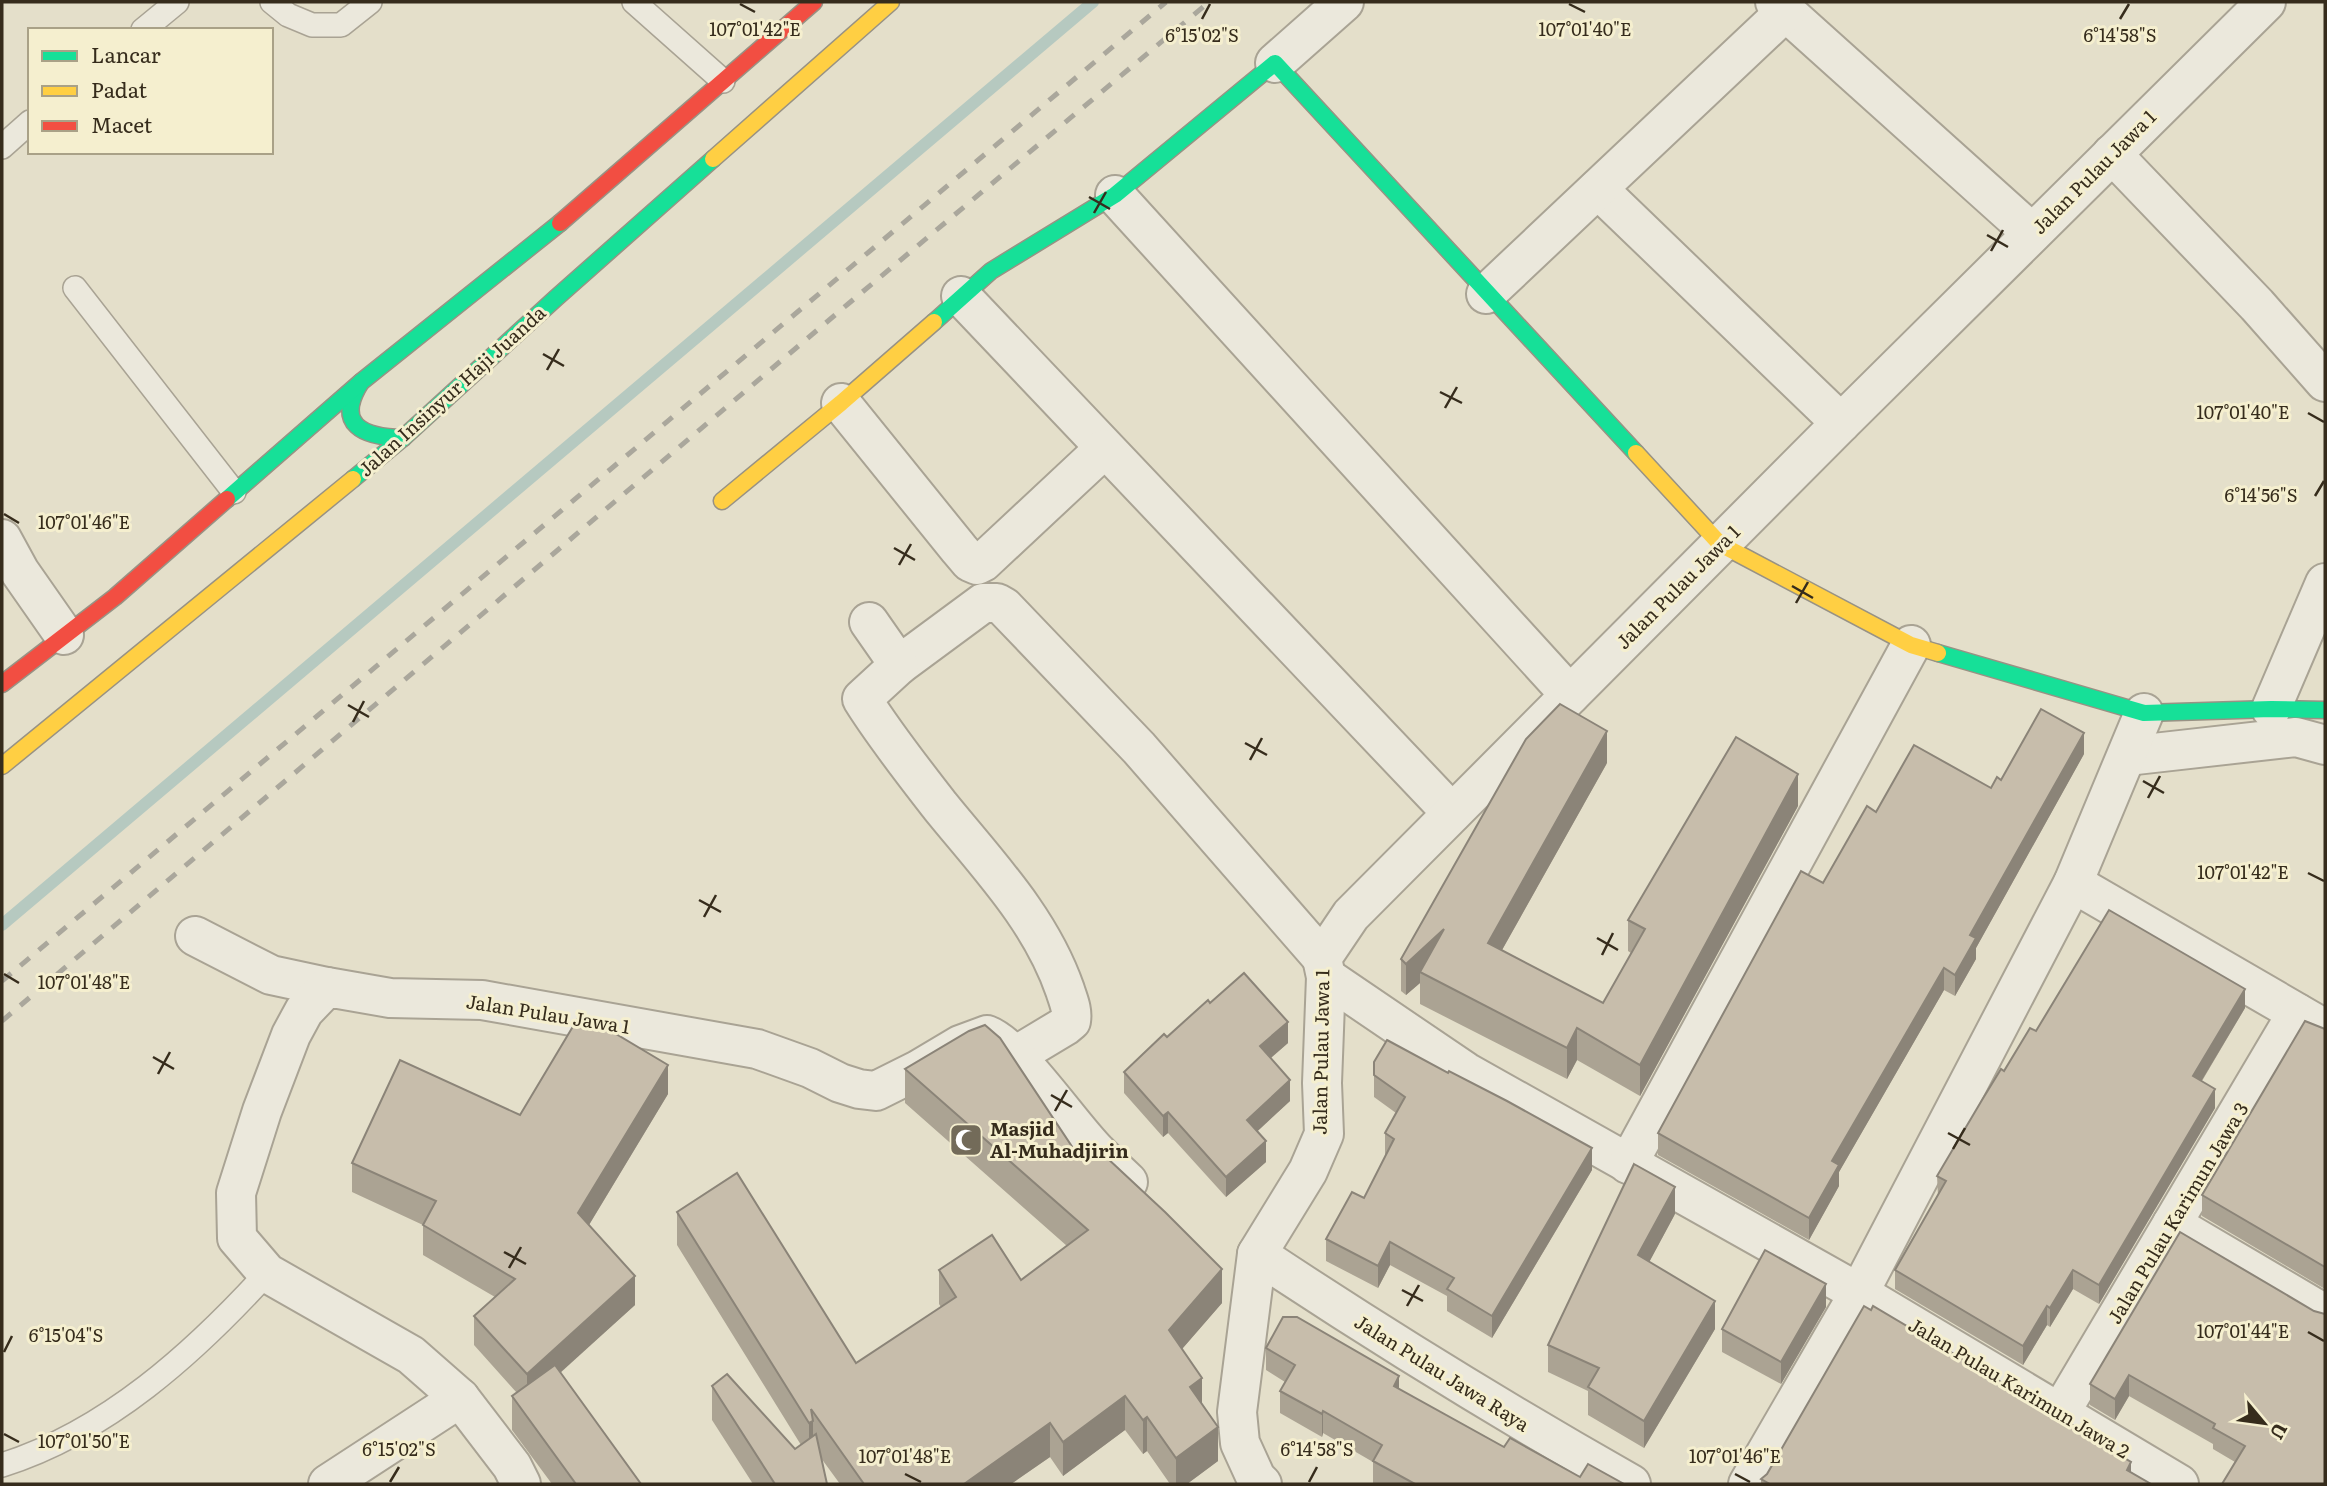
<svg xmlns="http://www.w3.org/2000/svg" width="2327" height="1486" viewBox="0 0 2327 1486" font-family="Literata,serif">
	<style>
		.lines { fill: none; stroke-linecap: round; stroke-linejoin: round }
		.stream { stroke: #b6c9c0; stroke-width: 12 }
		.lane-casing { stroke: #a9a394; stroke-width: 26 }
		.street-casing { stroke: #a9a394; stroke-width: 42 }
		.fast-casing { stroke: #989284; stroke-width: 19 }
		.slow-casing { stroke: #989284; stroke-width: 19 }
		.jam-casing { stroke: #989284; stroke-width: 19 }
		.lane { stroke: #ebe8dc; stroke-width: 23 }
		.street { stroke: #ebe8dc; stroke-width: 38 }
		.fast { stroke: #16e098; stroke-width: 16 }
		.slow { stroke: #ffcf43; stroke-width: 16 }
		.jam { stroke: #f24e42; stroke-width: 16 }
		.rail { stroke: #aaa79c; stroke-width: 5; stroke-dasharray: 12 12; stroke-linecap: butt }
		.wall { fill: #aba393 }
		.shaded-wall { fill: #8b8478 }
		.building { fill: #c7bdab; stroke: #8b8478; stroke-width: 2 }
		.ticks { fill: none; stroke: #362c1c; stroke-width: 2.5 }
		.labels { text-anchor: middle; stroke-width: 6; stroke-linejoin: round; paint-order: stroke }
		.street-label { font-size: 19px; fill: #362c1c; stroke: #f5efcf }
		.poi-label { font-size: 19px; font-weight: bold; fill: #362c1c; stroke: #f5efcf; text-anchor: start }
		.ticks-label { font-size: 18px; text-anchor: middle; fill: #362c1c; stroke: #f5efcf; stroke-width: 6; stroke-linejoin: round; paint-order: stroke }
	</style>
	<rect width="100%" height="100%" fill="#e4dfca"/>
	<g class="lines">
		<path class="stream" d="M2,925L1093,2"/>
		<defs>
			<g id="lane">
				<path d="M272,2L288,15L312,25H341L370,2"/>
				<path d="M634,2L723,81"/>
				<path d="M143,30L177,2"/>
				<path d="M2,147L30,122"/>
				<path d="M75,288L234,492"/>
				<path d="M2,1465C107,1432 194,1353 267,1273"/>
			</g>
			<g id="street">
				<path d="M1775,2L2032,233"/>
				<path d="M1275,63L1344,2"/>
				<path d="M2112,154L2257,305L2325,382"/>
				<path d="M1598,189L1841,423"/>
				<path d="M1115,195L1570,695"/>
				<path d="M1486,294L1785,12"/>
				<path d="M961,296L1452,813"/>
				<path d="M841,403L959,549L970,562L977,565L983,562L1104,449"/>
				<path d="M2,539L20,572L64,635"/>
				<path d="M869,622L899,665L983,603H997L1004,607L1139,748L1322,958"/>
				<path d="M899,665L862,699C885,736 913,771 940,806C987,864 1040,918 1065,990C1068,1000 1073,1010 1071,1021L1065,1026L1015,1056"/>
				<path d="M2271,709L2325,583"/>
				<path d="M2127,756L2296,737L2325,745"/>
				<path d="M2073,883L2325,1029"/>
				<path d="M195,936L271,975L327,987"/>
				<path d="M1326,977L1466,1072L1859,1293L2179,1484"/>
				<path d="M1628,1164L1911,645"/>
				<path d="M2172,1224L2325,1314"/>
				<path d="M1257,1254C1379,1335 1504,1412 1631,1484"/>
				<path d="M2060,1413L2297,1013"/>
				<path d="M328,1484L460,1398"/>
				<path d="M521,1484L512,1466L460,1398L411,1355L267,1273L237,1238L236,1193L262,1111L291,1035L304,1011L327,987L390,998L482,1000L757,1049L810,1068L840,1083L859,1089L876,1091L918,1070L960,1045L987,1035C1018,1047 1070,1125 1097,1152C1107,1163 1118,1172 1128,1182"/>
				<path d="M1262,1484L1256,1478L1240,1443L1237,1412L1257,1254L1308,1171L1324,1134L1322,1083L1326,977L1322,958L1351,915L1841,423L2266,2"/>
				<path d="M1748,1484L1859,1293L2073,883L2144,713"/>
			</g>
			<g id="fast">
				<path d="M934,322L991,271L1115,195L1275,63L1636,453"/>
				<path d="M361,382C334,425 363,437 403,438"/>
				<path d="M353,479L403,438L556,298L713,159"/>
				<path d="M227,499L361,382L560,223"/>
				<path d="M1938,653L2144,713L2271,709L2325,710"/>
			</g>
			<g id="slow">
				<path d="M713,159L891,2"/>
				<path d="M1636,453L1720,544L1911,645L1938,653"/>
				<path d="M722,501L841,403L934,322"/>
				<path d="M2,766L353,479"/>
			</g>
			<g id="jam">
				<path d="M560,223L814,2"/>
				<path d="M2,684L115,597L227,499"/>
			</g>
		</defs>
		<use href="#lane" class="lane-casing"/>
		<use href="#street" class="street-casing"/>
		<use href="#fast" class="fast-casing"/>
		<use href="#slow" class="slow-casing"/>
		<use href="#jam" class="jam-casing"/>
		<use href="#lane" class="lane"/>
		<use href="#street" class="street"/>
		<use href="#fast" class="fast"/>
		<use href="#slow" class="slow"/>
		<use href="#jam" class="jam"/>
		<g class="rail">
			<path d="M2,981L1166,2"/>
			<path d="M2,1021L848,304L1209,2"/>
		</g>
	</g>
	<g class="wall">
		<path d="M2084,754L1976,948V959L1955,996L1944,990L1839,1172V1186L1809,1240L1658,1155V1133L1823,883L1876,812L1991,788L2001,780Z"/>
		<path d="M1607,763L1502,950L1603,1003L1631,953L1628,951V920L1798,806L1640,1096L1577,1060L1567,1079L1420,1004V983L1406,995L1401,991V959Z"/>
		<path d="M1210,1003L1288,1043L1271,1058L1290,1101L1257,1131L1266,1162L1226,1197L1168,1133L1163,1137L1124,1093V1072Z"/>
		<path d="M2245,1008L2202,1081L2215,1108L2099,1304L2073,1289L2050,1327L2047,1325L2023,1365L1895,1289V1270L1938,1196L1937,1176L2004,1071L2036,1031Z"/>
		<path d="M2324,1029H2325V1289L2202,1216V1195Z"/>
		<path d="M1374,1062L1592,1170L1492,1338L1447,1311V1296L1390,1265L1378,1288L1326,1261V1239L1364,1198L1386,1156H1385V1133L1396,1113L1374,1097Z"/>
		<path d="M905,1069L1079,1157L1222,1303L1182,1349L1202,1404L1218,1461L1187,1484H1170L1147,1451L1143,1454L1125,1430L1063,1476L1050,1457L1011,1484H840L821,1458L827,1484H753L712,1420V1386L795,1449L801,1445L677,1245V1212L856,1363L941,1307L939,1304V1270L1021,1280L1067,1246L905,1103Z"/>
		<path d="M668,1094L589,1225L635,1305L560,1372L641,1484H552L512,1430V1396L517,1393L474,1345V1316L495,1297L423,1255V1225L352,1192V1163L520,1115Z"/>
		<path d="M1675,1214L1649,1262L1715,1329L1644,1448L1588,1415V1391L1548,1372V1345Z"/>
		<path d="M1826,1307L1781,1384L1722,1352V1329Z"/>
		<path d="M1871,1310L2001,1384L2093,1439L2131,1472L2151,1484H1761V1479L1767,1474Z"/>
		<path d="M2314,1311L2325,1314L2235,1462L2213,1449V1444L2129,1396L2115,1420L2090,1405V1384Z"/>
		<path d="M1266,1348L1399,1389L1504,1447L1580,1477L1624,1484H1375L1373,1483V1462L1323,1433L1322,1437L1280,1413V1391L1285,1382L1266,1370Z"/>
	</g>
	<g class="shaded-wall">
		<path d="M1607,731V763L1488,975V943Z"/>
		<path d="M2084,733V754L1976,948V959L1955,996V975L1970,935Z"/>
		<path d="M1798,774V806L1640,1096V1065Z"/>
		<path d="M1444,929L1420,972V983L1406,995V964Z"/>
		<path d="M1944,968V990L1839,1172V1186L1809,1240V1218L1832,1161Z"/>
		<path d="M2245,989V1008L2193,1095V1076Z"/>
		<path d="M1288,1022V1043L1260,1067V1046Z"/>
		<path d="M1577,1028V1060L1567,1079V1048Z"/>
		<path d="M668,1065V1094L578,1243V1213Z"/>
		<path d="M1290,1080V1101L1247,1141V1120Z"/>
		<path d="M2215,1089V1108L2099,1304V1285Z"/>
		<path d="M1168,1112V1133L1163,1137V1116Z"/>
		<path d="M1266,1141V1162L1226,1197V1177Z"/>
		<path d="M1592,1148V1170L1492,1338V1316Z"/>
		<path d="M1675,1187V1214L1638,1283V1255Z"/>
		<path d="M1390,1242V1265L1378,1288V1266Z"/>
		<path d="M1222,1269V1303L1169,1364V1330Z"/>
		<path d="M2073,1270V1289L2050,1327V1308Z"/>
		<path d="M635,1276V1305L527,1403V1374Z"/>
		<path d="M1826,1284V1307L1781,1384V1362Z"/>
		<path d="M1715,1301V1329L1644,1448V1421Z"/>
		<path d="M2047,1306V1325L2023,1365V1346Z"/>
		<path d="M2129,1375V1396L2115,1420V1399Z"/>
		<path d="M1399,1376V1398L1394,1386Z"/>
		<path d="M1202,1378V1412L1190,1387Z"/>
		<path d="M1125,1396V1430L1063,1476V1442Z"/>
		<path d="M1323,1411V1433L1322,1437V1414Z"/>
		<path d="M1147,1417V1451L1143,1454V1420Z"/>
		<path d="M813,1421V1455L809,1457V1423Z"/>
		<path d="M1050,1423V1457L1011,1484H964Z"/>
		<path d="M1218,1427V1461L1187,1484H1176V1458Z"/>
		<path d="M2131,1462V1483L2127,1470Z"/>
	</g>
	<g class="building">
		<path d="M1560,704L1607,731L1488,943L1603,1003L1645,929L1628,920L1736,737L1798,774L1640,1065L1577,1028L1567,1048L1420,972L1444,929L1406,964L1401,959L1526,739Z"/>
		<path d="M2041,709L2084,733L1970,935L1976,938L1955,975L1944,968L1832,1161L1839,1165L1809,1218L1658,1133L1801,871L1823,883L1867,806L1876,812L1914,745L1991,788L1997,777L2001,780Z"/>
		<path d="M2109,910L2245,989L2193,1076L2215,1089L2099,1285L2073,1270L2050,1308L2047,1306L2023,1346L1895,1270L1946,1181L1937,1176L1982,1100L2001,1069L2004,1071L2030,1028L2036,1031Z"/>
		<path d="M1244,973L1288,1022L1260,1046L1290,1080L1247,1120L1266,1141L1226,1177L1168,1112L1163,1116L1124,1072L1164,1034L1167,1037L1208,1000L1210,1003Z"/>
		<path d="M581,1013L668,1065L578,1213L635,1276L527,1374L474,1316L515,1279L423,1225L436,1201L352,1163L400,1060L520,1115Z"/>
		<path d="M2305,1021L2325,1029V1267L2202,1195Z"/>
		<path d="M985,1025L1000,1038L1079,1157L1091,1143L1165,1212L1222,1269L1169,1330L1202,1378L1190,1387L1218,1427L1176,1458L1147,1417L1143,1420L1125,1396L1063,1442L1050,1423L964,1484H864L811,1409L813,1421L809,1423L677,1212L737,1173L856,1363L956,1297L939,1270L992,1235L1021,1280L1088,1230L905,1069L969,1031Z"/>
		<path d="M1387,1040L1448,1073L1449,1071L1507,1101L1592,1148L1492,1316L1447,1289L1454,1278L1390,1242L1378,1266L1326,1239L1352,1192L1364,1198L1394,1139L1385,1133L1405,1097L1374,1075V1062Z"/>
		<path d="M1634,1164L1675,1187L1638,1255L1715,1301L1644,1421L1588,1387L1599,1368L1548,1345Z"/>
		<path d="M2180,1232L2314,1311L2325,1314V1484H2222L2245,1446L2213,1428L2215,1424L2129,1375L2115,1399L2090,1384Z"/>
		<path d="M1765,1250L1826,1284L1781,1362L1722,1329Z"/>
		<path d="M1864,1306L1871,1310L1873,1306L2001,1382L2000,1383L2093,1437L2092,1439L2131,1462L2127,1470L2151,1484H1770L1761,1479L1767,1474Z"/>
		<path d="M1283,1317H1297L1399,1376L1394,1386L1504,1447L1510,1438L1580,1477L1588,1464L1624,1484H1415L1373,1461L1382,1445L1323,1411L1322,1414L1280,1391L1295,1365L1266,1348Z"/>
		<path d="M555,1365L641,1484H576L512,1396Z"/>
		<path d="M727,1374L795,1449L816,1434L827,1484H775L712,1386Z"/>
	</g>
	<path class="ticks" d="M740,4L755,12M1569,4L1585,12M1202,19L1210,4M2120,19L2129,4M1089,197L1110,209M1094,213L1106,192M1987,235L2008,247M1991,251L2003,230M543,354L564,366M547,370L559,349M1440,392L1462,403M1445,408L1457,387M2308,413L2324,422M2315,496L2324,481M4,514L19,523M894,548L915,560M899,565L911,544M1792,586L1813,598M1796,603L1808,582M348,705L369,717M353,722L364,701M1245,743L1267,755M1250,760L1262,738M2143,781L2164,793M2148,798L2160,776M2308,873L2324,881M699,900L721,912M704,917L716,895M1597,938L1618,950M1602,955L1613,933M4,974L19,983M153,1057L174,1069M158,1074L170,1052M1051,1095L1072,1107M1055,1111L1067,1090M1948,1133L1970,1145M1953,1149L1965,1128M504,1252L526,1264M509,1268L521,1247M1402,1290L1423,1301M1407,1306L1419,1285M2308,1332L2324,1341M4,1352L12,1336M4,1434L19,1442M905,1474L921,1482M1735,1474L1750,1482M390,1482L399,1467M1309,1482L1317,1467"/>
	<defs>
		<symbol id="mosque-square" viewBox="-11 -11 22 22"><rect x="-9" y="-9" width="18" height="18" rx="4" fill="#736b59" stroke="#f5efcf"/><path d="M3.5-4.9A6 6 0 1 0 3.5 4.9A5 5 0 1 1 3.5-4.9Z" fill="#fff"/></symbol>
	</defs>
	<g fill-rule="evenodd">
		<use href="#mosque-square" x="947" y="1121" width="38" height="38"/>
	</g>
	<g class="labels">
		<g class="street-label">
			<text transform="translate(2094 172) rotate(-45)" y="7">Jalan Pulau Jawa 1</text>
			<text transform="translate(452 391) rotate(-42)" y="7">Jalan Insinyur Haji Juanda</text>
			<text transform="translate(1678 587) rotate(-45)" y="7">Jalan Pulau Jawa 1</text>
			<text transform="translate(548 1014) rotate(9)" y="7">Jalan Pulau Jawa 1</text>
			<text transform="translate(1321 1052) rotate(-89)" y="7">Jalan Pulau Jawa 1</text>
			<text transform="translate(2178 1213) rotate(-59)" y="7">Jalan Pulau Karimun Jawa 3</text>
			<text transform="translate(1442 1373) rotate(32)" y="7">Jalan Pulau Jawa Raya</text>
			<text transform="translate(2019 1388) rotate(31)" y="7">Jalan Pulau Karimun Jawa 2</text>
		</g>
		<g class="poi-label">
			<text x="990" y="1136">Masjid<tspan x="990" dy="22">Al-Muhadjirin</tspan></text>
		</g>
	</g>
	<g class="ticks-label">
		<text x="755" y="36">107°01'42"E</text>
		<text x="1585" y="36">107°01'40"E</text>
		<text x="1202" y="42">6°15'02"S</text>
		<text x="2120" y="42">6°14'58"S</text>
		<text x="2243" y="419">107°01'40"E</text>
		<text x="2261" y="502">6°14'56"S</text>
		<text x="84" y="529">107°01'46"E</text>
		<text x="2243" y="879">107°01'42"E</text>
		<text x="84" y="989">107°01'48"E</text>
		<text x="2243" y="1338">107°01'44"E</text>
		<text x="66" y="1342">6°15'04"S</text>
		<text x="84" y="1448">107°01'50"E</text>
		<text x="399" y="1456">6°15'02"S</text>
		<text x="1317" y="1456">6°14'58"S</text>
		<text x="905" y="1463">107°01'48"E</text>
		<text x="1735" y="1463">107°01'46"E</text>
	</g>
	<rect width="2327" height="1486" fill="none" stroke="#362c1c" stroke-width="7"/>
	<rect x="28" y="28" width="245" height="126" fill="#f5efcf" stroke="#a9a187" stroke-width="2"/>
	<rect x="42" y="51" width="35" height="10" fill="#16e098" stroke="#a9a187" stroke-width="2"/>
	<text x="91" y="63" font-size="21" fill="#362c1c">Lancar</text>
	<rect x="42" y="86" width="35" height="10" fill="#ffcf43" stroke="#a9a187" stroke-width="2"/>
	<text x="91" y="98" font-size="21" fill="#362c1c">Padat</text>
	<rect x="42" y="121" width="35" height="10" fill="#f24e42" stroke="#a9a187" stroke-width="2"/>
	<text x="91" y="133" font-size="21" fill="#362c1c">Macet</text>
	<g transform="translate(2264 1423) rotate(119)" stroke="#f5efcf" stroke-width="5" paint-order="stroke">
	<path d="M0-5L12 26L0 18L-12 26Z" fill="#362c1c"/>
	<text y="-10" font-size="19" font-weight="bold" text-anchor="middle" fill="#362c1c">U</text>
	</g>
</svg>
